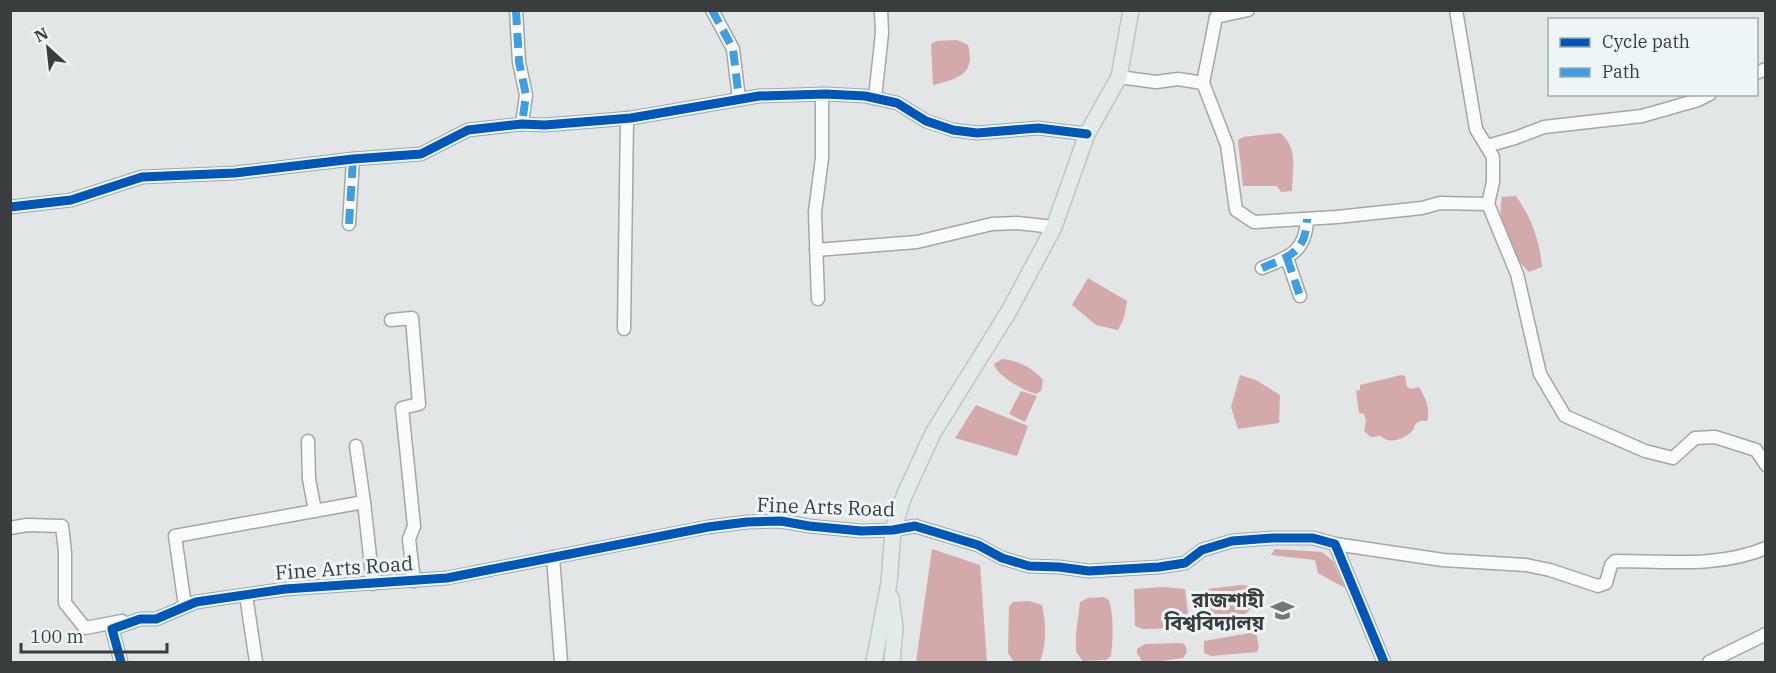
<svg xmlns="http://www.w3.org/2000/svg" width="1776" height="673" viewBox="0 0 1776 673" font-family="'IBM Plex Serif','Noto Sans Bengali',serif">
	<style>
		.water { fill: #d3a9a9 }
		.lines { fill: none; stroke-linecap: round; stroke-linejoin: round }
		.minor-casing { stroke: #a4a7a7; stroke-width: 15 }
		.major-casing { stroke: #c2c4c4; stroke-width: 18 }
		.minor { stroke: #fbfbfb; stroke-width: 12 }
		.major { stroke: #e2eaea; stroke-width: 15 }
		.quiet { stroke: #3e9ee3; stroke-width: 8; stroke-dasharray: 15 8; stroke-linecap: butt }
		.cycleway-casing { stroke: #edf5f6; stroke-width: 13 }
		.cycleway { stroke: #0057b8; stroke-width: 9 }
		.labels { text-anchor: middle; stroke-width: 6; stroke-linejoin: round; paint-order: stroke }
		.street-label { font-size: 20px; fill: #393d3d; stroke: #edf5f6 }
		.poi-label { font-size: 20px; font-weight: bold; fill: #393d3d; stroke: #edf5f6; text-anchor: end }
	</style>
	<rect width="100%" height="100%" fill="#e2e6e6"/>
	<g class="water">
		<path d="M957,40L968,45C976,74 958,79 933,85L931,44L937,41Z"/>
		<path d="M1280,133C1299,148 1292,169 1292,191L1281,192L1277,186H1243L1238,140L1243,137Z"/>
		<path d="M1516,196C1531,217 1540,242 1542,267L1529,272C1509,252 1496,226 1502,197Z"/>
		<path d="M1088,278L1127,301L1124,318L1118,330L1096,325L1072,305Z"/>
		<path d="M1002,359C1017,360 1033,368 1043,380L1041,391L1036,394C1024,391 997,376 994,364Z"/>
		<path d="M1240,375L1256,380L1280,395L1279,423L1238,429L1231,407Z"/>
		<path d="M1401,375L1405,376L1407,387L1411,389L1419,387C1425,397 1431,409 1427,421C1423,421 1421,420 1417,423C1412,427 1417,426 1412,431C1404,439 1389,445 1381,436L1371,437L1364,431L1366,421L1364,414L1359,413L1356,391L1360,390V385Z"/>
		<path d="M1021,391L1037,396L1025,422L1009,414Z"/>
		<path d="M976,405L1028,426L1017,456L955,438Z"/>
		<path d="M932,549L980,565L987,662H916Z"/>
		<path d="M1275,549L1322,552L1333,561L1345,588L1318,573L1315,560L1271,555Z"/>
		<path d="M1241,585L1250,586C1260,621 1232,621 1206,619L1202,594L1207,589Z"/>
		<path d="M1164,587L1185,589L1188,614L1187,628L1143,629L1135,626L1134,589Z"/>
		<path d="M1103,597L1109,600C1114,619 1113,637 1111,656L1106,660L1083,661L1076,652V634L1080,602L1088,598Z"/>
		<path d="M1029,601L1042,605C1046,623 1047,644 1040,661L1014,662L1008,653L1009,607L1013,602Z"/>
		<path d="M1256,632L1259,647L1257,652L1211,656L1204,653V641Z"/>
		<path d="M1183,643L1186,647L1187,652L1183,658L1154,662L1142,661L1137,653V649L1145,644Z"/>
	</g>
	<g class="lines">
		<defs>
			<g id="minor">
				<path d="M516,10L519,62L526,95L522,124"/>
				<path d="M712,10L733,49L739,99"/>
				<path d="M1456,10L1476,129L1493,157V182L1488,204"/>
				<path d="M1756,73L1766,69"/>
				<path d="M1119,77L1156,82L1178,79L1203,83L1227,145L1236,210L1254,222L1337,217L1422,208L1440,203L1488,204L1517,274L1540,374L1565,416L1645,451L1673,458L1695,438L1715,437L1756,450L1766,465"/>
				<path d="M1203,83L1216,17L1248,10"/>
				<path d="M875,98L882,33L881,10"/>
				<path d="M1487,146L1515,138L1544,127L1642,116L1698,100L1710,94"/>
				<path d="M10,207L71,200L142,177L235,173L353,159L421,154L468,130L522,124L545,125L631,118L759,96L826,94L865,96L897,103L926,121L953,130L977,133L1038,128L1087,134"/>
				<path d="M349,224L353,159"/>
				<path d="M816,250L917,242L992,224L1017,223L1054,227"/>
				<path d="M1287,258L1300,296"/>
				<path d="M1262,268C1289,257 1306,252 1307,219"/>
				<path d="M818,299L815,212L822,158V94"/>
				<path d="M391,320L412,318L419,404L402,408L414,526L409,539L414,581"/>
				<path d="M624,329L627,118"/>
				<path d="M308,441L309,479L315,511"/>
				<path d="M356,446L364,502"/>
				<path d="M10,528L27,525L62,526L65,552V603L85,628L122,621"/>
				<path d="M1335,544L1443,560L1526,565L1550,570L1598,586L1606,583L1611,565L1615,561C1664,561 1719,568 1766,548"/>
				<path d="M553,557L561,662"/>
				<path d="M246,595L256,662"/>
				<path d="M180,608L185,606L175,536L364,502L373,584"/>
				<path d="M121,662L112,629L140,619H156L196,602L285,589L447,578L708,527L747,522L781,521L809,526L861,531L893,530L915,526L978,545L1002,558L1029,566L1059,567L1089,571L1159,567L1185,563L1202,550L1232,541L1273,538H1313L1335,544L1384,662"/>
				<path d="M1709,662L1766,634"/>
			</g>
			<g id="major">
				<path d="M891,598L895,628L892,662"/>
				<path d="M874,662L889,583L893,530L904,496L933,433L1009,311L1054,227L1087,134L1119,77L1131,10"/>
			</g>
		</defs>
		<use href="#minor" class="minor-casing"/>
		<use href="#major" class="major-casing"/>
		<use href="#minor" class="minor"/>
		<use href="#major" class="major"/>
		<g class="quiet">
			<path d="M516,10L519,62L526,95L522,124"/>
			<path d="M712,10L733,49L739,99"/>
			<path d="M349,224L353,159"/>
			<path d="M1287,258L1300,296"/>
			<path d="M1262,268C1289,257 1306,252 1307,219"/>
		</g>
		<defs>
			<g id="cycleway">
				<path d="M10,207L71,200L142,177L235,173L353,159L421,154L468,130L522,124L545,125L631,118L759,96L826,94L865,96L897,103L926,121L953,130L977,133L1038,128L1087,134"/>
				<path d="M121,662L112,629L140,619H156L196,602L285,589L447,578L708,527L747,522L781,521L809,526L861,531L893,530L915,526L978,545L1002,558L1029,566L1059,567L1089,571L1159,567L1185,563L1202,550L1232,541L1273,538H1313L1335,544L1384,662"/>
			</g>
		</defs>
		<use href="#cycleway" class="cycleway-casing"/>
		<use href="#cycleway" class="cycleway"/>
	</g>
	<defs>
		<symbol id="university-bare" viewBox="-9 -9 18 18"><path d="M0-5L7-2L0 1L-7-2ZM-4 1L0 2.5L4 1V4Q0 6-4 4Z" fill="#747878" stroke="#edf5f6" stroke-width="2.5" paint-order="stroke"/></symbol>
	</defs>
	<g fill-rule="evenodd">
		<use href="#university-bare" x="1266" y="594" width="33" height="33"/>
	</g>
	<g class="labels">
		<g class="street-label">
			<text transform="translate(826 507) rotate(2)" y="7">Fine Arts Road</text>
			<text transform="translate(344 568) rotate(-4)" y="7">Fine Arts Road</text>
		</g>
		<g class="poi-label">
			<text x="1264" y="607">রাজশাহী<tspan x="1264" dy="23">বিশ্ববিদ্যালয়</tspan></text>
		</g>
	</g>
	<rect width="1776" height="673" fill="none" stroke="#393d3d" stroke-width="24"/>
	<rect x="1548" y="18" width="210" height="78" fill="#edf5f6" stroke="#a5abac" stroke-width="1.5"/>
	<rect x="1560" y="38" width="30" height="9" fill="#0057b8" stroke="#a5abac" stroke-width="1.5"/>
	<text x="1602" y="48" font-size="18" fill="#393d3d">Cycle path</text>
	<rect x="1560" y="68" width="30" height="9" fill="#3e9ee3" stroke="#a5abac" stroke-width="1.5"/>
	<text x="1602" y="78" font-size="18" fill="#393d3d">Path</text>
	<g transform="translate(48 48) rotate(333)" stroke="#edf5f6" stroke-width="4.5" paint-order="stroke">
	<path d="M0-4.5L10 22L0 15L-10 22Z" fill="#393d3d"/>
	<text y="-9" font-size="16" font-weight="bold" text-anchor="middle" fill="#393d3d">N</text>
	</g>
	<path d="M21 643v9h146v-9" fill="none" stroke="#393d3d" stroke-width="3"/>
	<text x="30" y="643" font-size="18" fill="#393d3d" stroke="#edf5f6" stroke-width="4.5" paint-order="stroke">100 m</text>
</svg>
